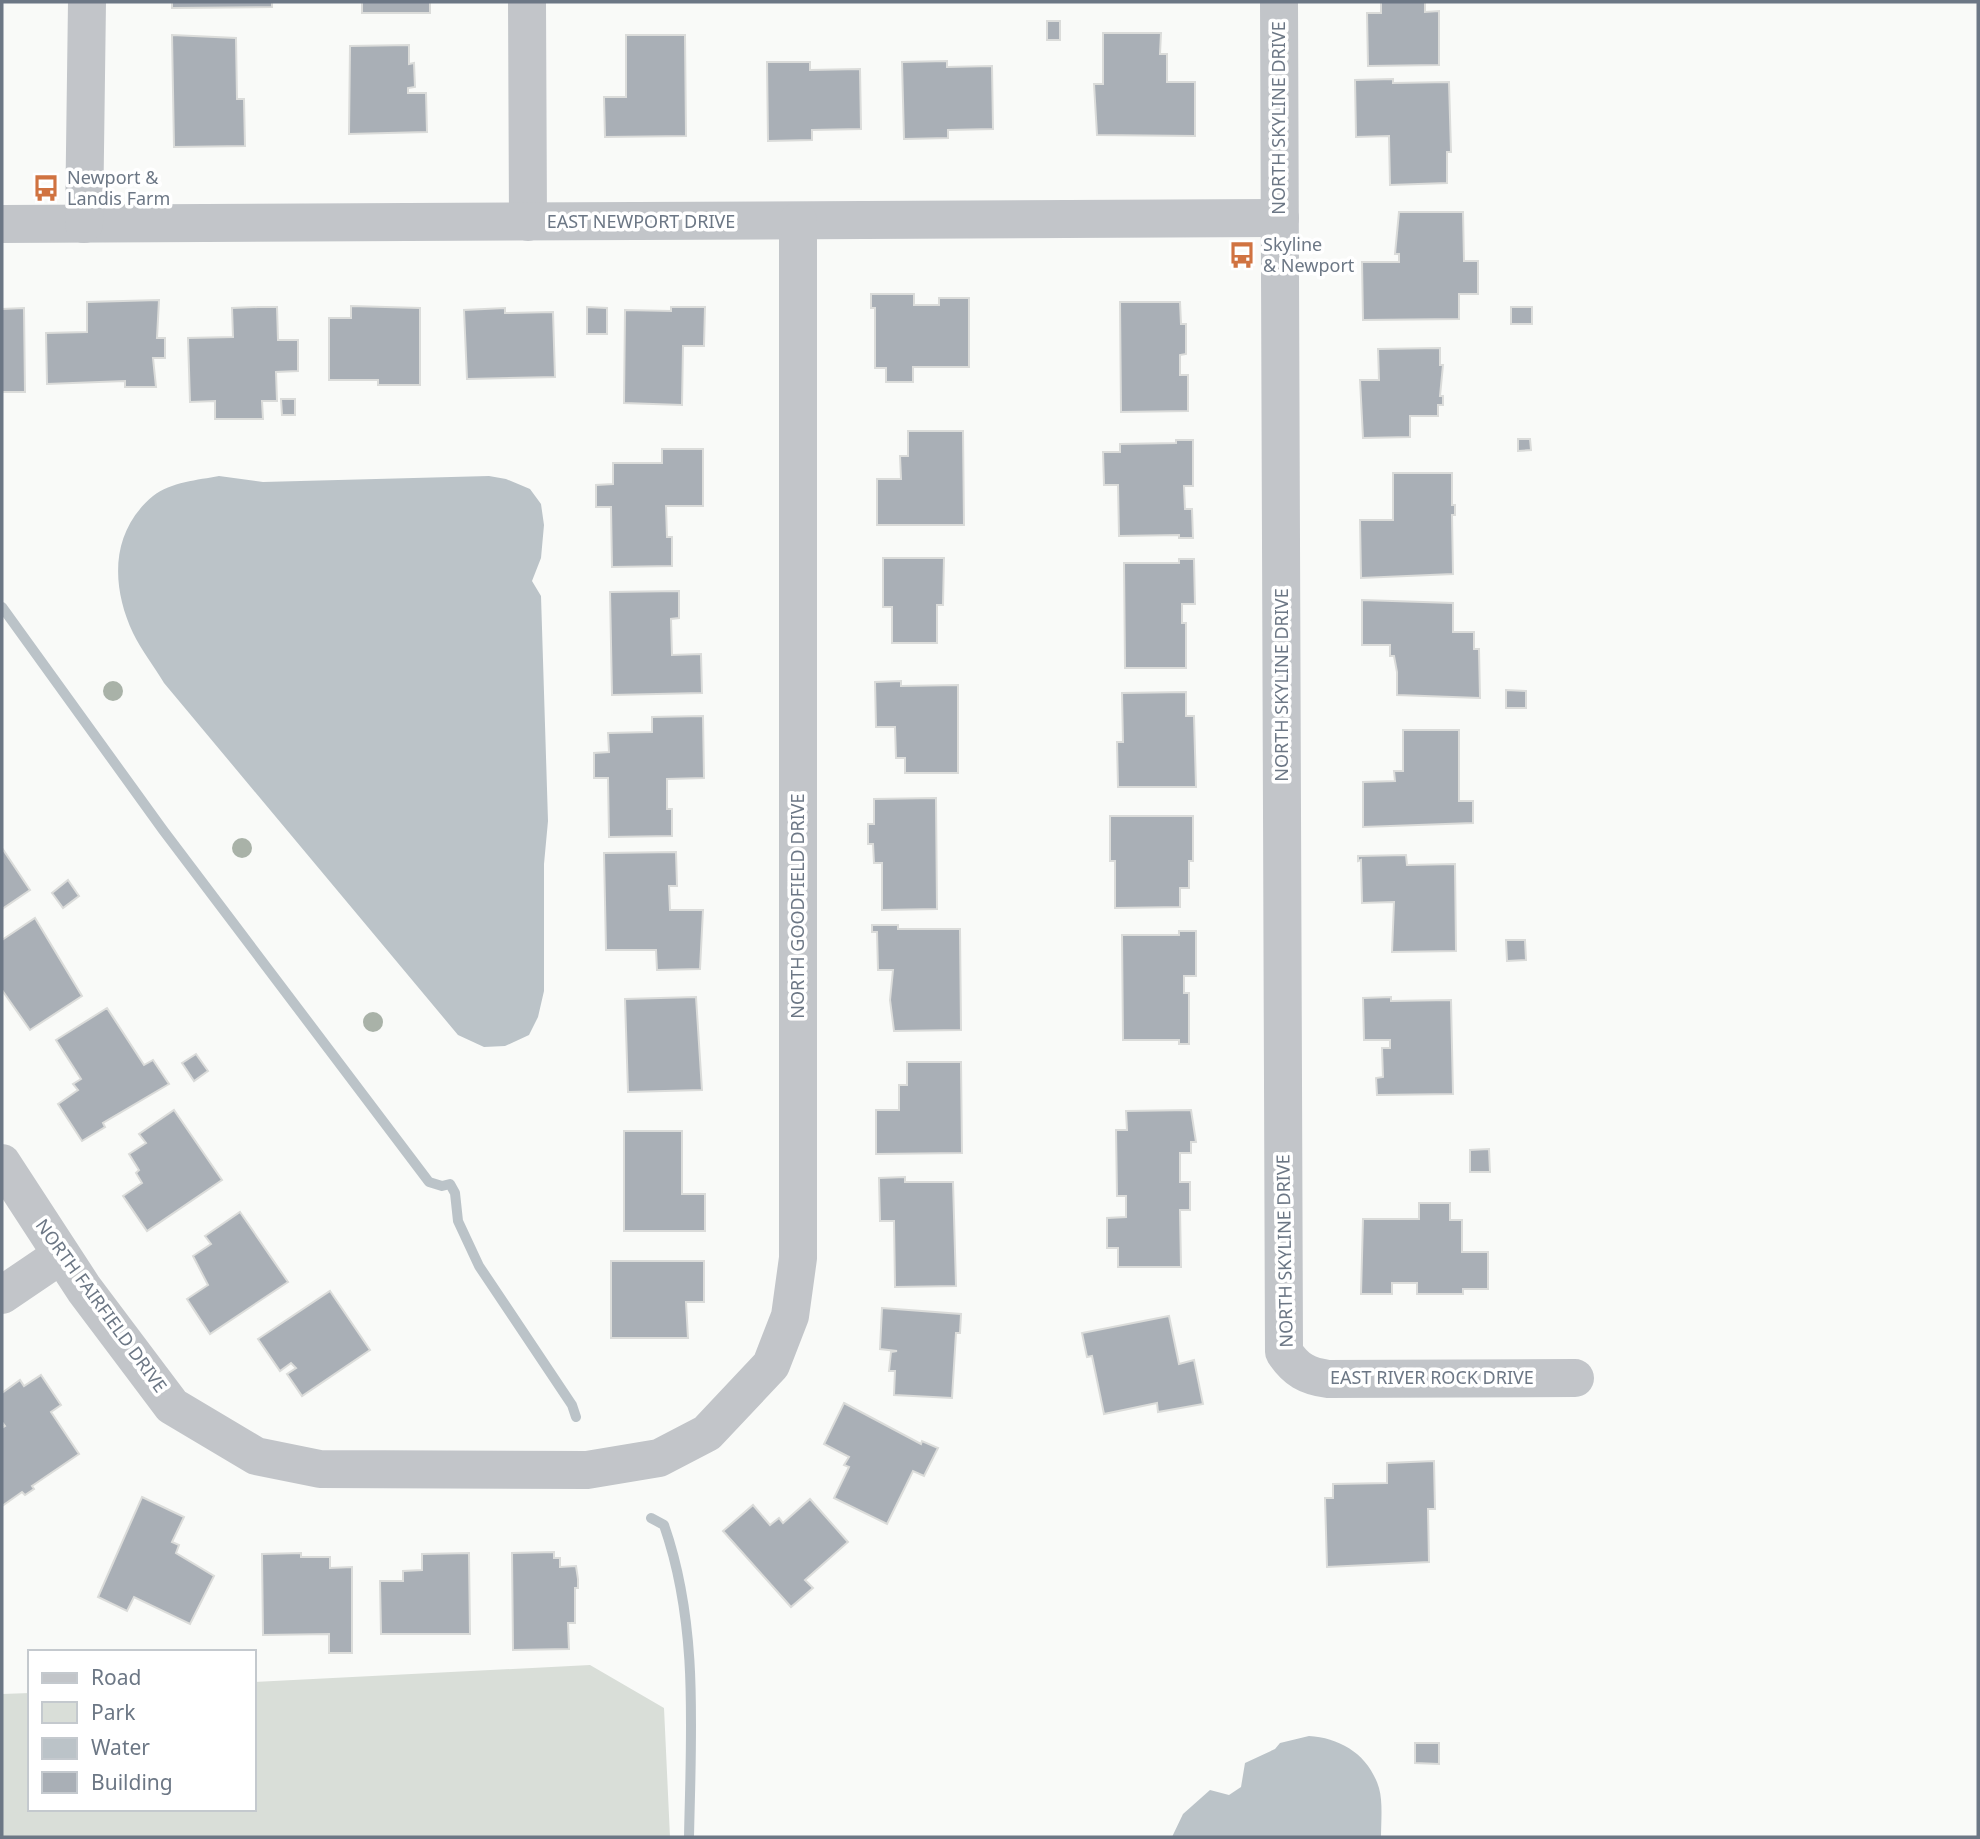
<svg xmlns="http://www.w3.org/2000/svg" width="1980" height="1839" viewBox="0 0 1980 1839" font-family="'Noto Sans',sans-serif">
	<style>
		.green { fill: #d9ded8 }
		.water { fill: #bbc3c8 }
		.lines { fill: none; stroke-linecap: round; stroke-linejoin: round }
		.stream { stroke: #bbc3c8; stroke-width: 10 }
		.building { fill: #a9afb6; stroke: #dbdcda; stroke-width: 2 }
		.minor { stroke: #c2c5c9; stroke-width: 38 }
		.tree { fill: #a9b2a8 }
		.labels { text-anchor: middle; stroke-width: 7; stroke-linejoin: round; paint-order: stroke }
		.street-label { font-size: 18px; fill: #6c7785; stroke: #fff }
		.poi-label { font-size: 18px; fill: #6c7785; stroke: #fff; text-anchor: start }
	</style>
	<rect width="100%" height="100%" fill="#f9faf8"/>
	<path class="green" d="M590,1665L664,1708L670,1837H2V1694L30,1693V1809H254V1682Z"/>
	<g class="water">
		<path d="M219,476L263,482L489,476L506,479L530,489L541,504L544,525L541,558L532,581L541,596L548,821L544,864V991L538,1017L529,1035L505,1046L484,1047L458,1035L164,683C154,666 141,650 133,633C111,586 110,532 153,496C171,482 198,480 219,476Z"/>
		<path d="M1309,1736C1341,1738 1369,1755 1379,1788C1383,1802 1381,1822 1381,1837H1172L1183,1814L1210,1790L1229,1795L1241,1787L1245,1763L1275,1749L1280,1743Z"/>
	</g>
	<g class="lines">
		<g class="stream">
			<path d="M2,607L163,830L429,1182L442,1186L450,1184L455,1193L458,1221L479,1266L572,1405L576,1417"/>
			<path d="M651,1518L664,1525C699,1625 691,1732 689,1837"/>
		</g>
	</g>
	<g class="building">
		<path d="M172,2H272V7L172,8Z"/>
		<rect x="362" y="2" width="68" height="11"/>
		<path d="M1381,2H1425V12L1439,11V65L1368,66L1367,13H1381Z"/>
		<rect x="1047" y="21" width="13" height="19"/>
		<path d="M1103,33H1161L1160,54H1167V82H1195V136L1097,135L1094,84H1103Z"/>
		<path d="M172,35L236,38L237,99H244L245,146L174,147Z"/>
		<path d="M626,35H685L686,136L605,137L604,97H626Z"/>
		<path d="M409,45V64L414,63L415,87L408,88V93H426L427,132L349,134L350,46Z"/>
		<path d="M947,61V67L992,66L993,129L948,130V138L904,139L902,62Z"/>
		<path d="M767,62H810V70L860,69L861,129L812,130V140L768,141Z"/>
		<path d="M1393,79V83L1449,82L1451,152H1447V183L1390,185L1389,136L1356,137L1355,80Z"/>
		<path d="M1399,212H1463L1464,261H1478V294H1459V319L1363,320L1362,262H1399V254H1395Z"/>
		<path d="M871,294H914V305H939V298H969V367H913V382H886V368H875V308H871Z"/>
		<path d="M159,300L157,338H165V358H153L156,387H125V381L47,384L46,333L87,332V302Z"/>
		<path d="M1120,302H1180L1181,324H1186V354L1180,355V375H1188V411L1121,412Z"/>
		<path d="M351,306L420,308V385H378V380H329V318H351Z"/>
		<path d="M258,307H277L278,340H298V371L276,372L277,401H262L263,419H215V401L190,402L188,338L233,337L232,308Z"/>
		<path d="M587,307L607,308V334H587Z"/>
		<path d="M671,307H705L704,346H683L682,405L624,403L625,310L671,311Z"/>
		<rect x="1511" y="307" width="21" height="17"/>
		<path d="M24,308L25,392H2V309Z"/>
		<path d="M505,308V313L553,312L555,377L467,379L464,310Z"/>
		<path d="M1440,348V365H1443L1440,396H1443V405H1438V416H1410V437L1363,438L1360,380H1379L1378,349Z"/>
		<path d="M281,399H295V415H282Z"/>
		<path d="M908,431H963L964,525H877V479H901L900,456H908Z"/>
		<path d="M1518,439H1530L1531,450L1518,451Z"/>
		<path d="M1176,440H1193V486H1184L1185,509H1192L1193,538H1179V535L1119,536L1118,485H1104L1103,452H1120V444L1176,443Z"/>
		<path d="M662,449H703V506H666L667,537H672V566L612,567L611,507H596V485L613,484V463H662Z"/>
		<path d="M1393,473H1452V505H1455V515H1452L1453,574L1361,578L1360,520H1393Z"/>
		<path d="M883,558H944L943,605H937V643H892V607H883Z"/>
		<path d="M1179,559H1194L1195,604H1182V623H1186V668H1125L1124,563H1179Z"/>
		<path d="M679,591V618L671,619L672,655L701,654L702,693L612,695L610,592Z"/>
		<path d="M1362,600L1453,603V632H1474V649H1479L1480,698L1397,695V672L1394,656H1390V645H1362Z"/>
		<path d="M901,681V686L958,685V773H905V758H896L895,727H876L875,682Z"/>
		<path d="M1506,690L1526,691V708H1506Z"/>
		<path d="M1186,692V716H1194L1196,787H1118L1117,742H1123L1122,693Z"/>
		<path d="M703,716L704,778L667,779V809H672V836L609,837L608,778H594V753L609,752L608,733L652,732V717Z"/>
		<path d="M1403,730H1459V801H1473V823L1363,827V782L1395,781L1394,771H1403Z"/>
		<path d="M936,798L937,909L882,910V863H874L873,844H868V824H874V799Z"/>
		<path d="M1110,816H1193V861H1189V888H1180V907L1115,908V861H1110Z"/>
		<path d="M2,848L30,890L2,909Z"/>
		<path d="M676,852L677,886H669L670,910H703L700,969L657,970L656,950H606L604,853Z"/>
		<path d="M1406,855L1407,865L1455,864L1456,951L1392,952L1394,902L1362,903L1361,860L1358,861V856Z"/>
		<path d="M68,880L79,896L63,908L52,893Z"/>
		<path d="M35,918L82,996L30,1030L2,990V940Z"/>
		<path d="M872,925H898V929H960L961,1030L894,1031L890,1000L893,970H878L877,932H872Z"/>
		<path d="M1179,931H1196V976H1184V993H1189V1044H1179V1040H1123L1122,935H1179Z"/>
		<path d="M1506,940H1525L1526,960L1507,961Z"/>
		<path d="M696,997L702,1090L628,1092L625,999Z"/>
		<path d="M1391,997V1001L1451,1000L1453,1094L1377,1095L1376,1078L1383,1077L1382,1048H1390V1040H1364L1363,998Z"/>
		<path d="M107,1008L144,1065L153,1060L169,1084L103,1123L105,1127L82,1141L58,1104L78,1090L73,1084L81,1079L56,1040Z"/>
		<path d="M196,1054L208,1071L194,1081L182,1063Z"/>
		<path d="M907,1062H961L962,1153L876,1154V1110H899V1085H907Z"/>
		<path d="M174,1110L222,1180L147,1231L123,1196L142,1183L136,1173L139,1170L129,1154L146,1143L139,1134Z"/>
		<path d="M1191,1110L1196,1142H1191V1153H1180V1182H1190V1210H1180L1181,1267H1118V1248H1107V1218L1126,1217V1196H1117L1116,1130H1127L1126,1111Z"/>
		<path d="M624,1131H682V1194H705V1231H624Z"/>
		<path d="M1489,1149L1490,1172H1470V1150Z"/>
		<path d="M905,1177V1182H953L956,1286L895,1287L894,1221H880L879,1178Z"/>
		<path d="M1419,1203H1450V1220H1462V1252H1488V1289H1463V1294H1417V1283H1392V1294H1361L1363,1219H1419Z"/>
		<path d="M240,1212L288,1282L210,1334L187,1299L208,1285L193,1256L211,1244L205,1236Z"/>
		<path d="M611,1261H704V1302H686L688,1338H611Z"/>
		<path d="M330,1291L370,1350L302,1396L287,1374L296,1368L291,1363L280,1371L258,1339Z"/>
		<path d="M882,1308L961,1314L960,1333H956L952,1398L894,1395L895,1371H889L891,1352L897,1351L880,1349Z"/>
		<path d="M1169,1316L1179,1364L1194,1360L1203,1404L1158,1412L1157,1403L1104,1414L1092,1356L1087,1357L1082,1333Z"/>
		<path d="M41,1375L61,1405L51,1412L79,1454L32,1486L34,1489L25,1495L22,1492L2,1506V1428L5,1426L2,1422V1393L20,1380L24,1386Z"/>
		<path d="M844,1403L921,1444L922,1441L938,1448L924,1476L913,1471L887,1524L834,1498L849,1467L844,1465L849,1457L824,1444Z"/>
		<path d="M1434,1461L1435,1509H1428L1429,1562L1327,1567L1325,1498H1333V1484L1387,1483V1463Z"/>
		<path d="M142,1497L184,1517L172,1542L179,1545L176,1553L214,1576L190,1624L134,1597L127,1611L98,1597Z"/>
		<path d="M810,1499L848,1542L805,1580L813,1588L791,1607L723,1531L753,1505L770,1525L779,1518L783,1523Z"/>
		<path d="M554,1552V1558H560V1567L576,1566L578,1579V1588H575V1623H568L569,1649L513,1650L512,1553Z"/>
		<path d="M301,1553V1557H330V1568L352,1567V1653H329V1634L263,1635L262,1554Z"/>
		<path d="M469,1553L470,1634H381L380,1581H403V1571L422,1570V1554Z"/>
		<path d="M1415,1743H1439V1764L1415,1763Z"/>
	</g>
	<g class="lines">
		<g class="minor">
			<path d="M527,2L528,222"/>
			<path d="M1279,2L1284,1352C1296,1370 1307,1376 1328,1379L1575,1378"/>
			<path d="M2,224L1280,218"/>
			<path d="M84,224L87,2"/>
			<path d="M2,1163L84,1289L172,1406L256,1456L320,1469L587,1470L659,1458L707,1433L771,1365L790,1316L798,1258V221"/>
			<path d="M2,1295L61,1255"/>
		</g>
	</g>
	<g class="tree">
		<circle cx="113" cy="691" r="10"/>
		<circle cx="242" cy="848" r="10"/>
		<circle cx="373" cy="1022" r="10"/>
	</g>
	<defs>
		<symbol id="bus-bare" viewBox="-9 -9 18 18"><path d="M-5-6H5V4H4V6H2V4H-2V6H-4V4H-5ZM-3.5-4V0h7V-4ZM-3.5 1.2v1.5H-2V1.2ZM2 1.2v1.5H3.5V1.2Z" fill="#d07341" stroke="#fff" stroke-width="2.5" paint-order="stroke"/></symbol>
	</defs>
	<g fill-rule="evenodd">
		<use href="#bus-bare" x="27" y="169" width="38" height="38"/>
		<use href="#bus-bare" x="1223" y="236" width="38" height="38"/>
	</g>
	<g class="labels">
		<g class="street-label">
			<text transform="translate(1279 118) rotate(-90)" y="6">NORTH SKYLINE DRIVE</text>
			<text x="641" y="228">EAST NEWPORT DRIVE</text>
			<text transform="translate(1282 685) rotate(-90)" y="6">NORTH SKYLINE DRIVE</text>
			<text transform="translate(798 906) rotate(-90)" y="6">NORTH GOODFIELD DRIVE</text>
			<text transform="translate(1285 1251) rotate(-91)" y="6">NORTH SKYLINE DRIVE</text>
			<text transform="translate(101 1306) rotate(54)" y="6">NORTH FAIRFIELD DRIVE</text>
			<text x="1432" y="1384">EAST RIVER ROCK DRIVE</text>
		</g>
		<g class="poi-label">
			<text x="67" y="184">Newport &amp;<tspan x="67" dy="21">Landis Farm</tspan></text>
			<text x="1263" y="251">Skyline<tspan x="1263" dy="21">&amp; Newport</tspan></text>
		</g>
	</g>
	<rect width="1980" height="1839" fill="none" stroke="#6c7785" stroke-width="7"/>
	<rect x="28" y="1650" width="228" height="161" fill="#ffffff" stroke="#c4c9ce" stroke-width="2"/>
	<rect x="42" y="1673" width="35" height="10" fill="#c2c5c9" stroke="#c4c9ce" stroke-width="2"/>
	<text x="91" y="1685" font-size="21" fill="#6c7785">Road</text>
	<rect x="42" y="1702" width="35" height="21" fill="#d9ded8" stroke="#c4c9ce" stroke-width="2"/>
	<text x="91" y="1720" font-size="21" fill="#6c7785">Park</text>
	<rect x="42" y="1738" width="35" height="21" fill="#bbc3c8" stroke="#c4c9ce" stroke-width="2"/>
	<text x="91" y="1755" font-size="21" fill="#6c7785">Water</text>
	<rect x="42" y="1772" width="35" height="21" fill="#a9afb6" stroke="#c4c9ce" stroke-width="2"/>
	<text x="91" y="1790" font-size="21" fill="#6c7785">Building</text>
</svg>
